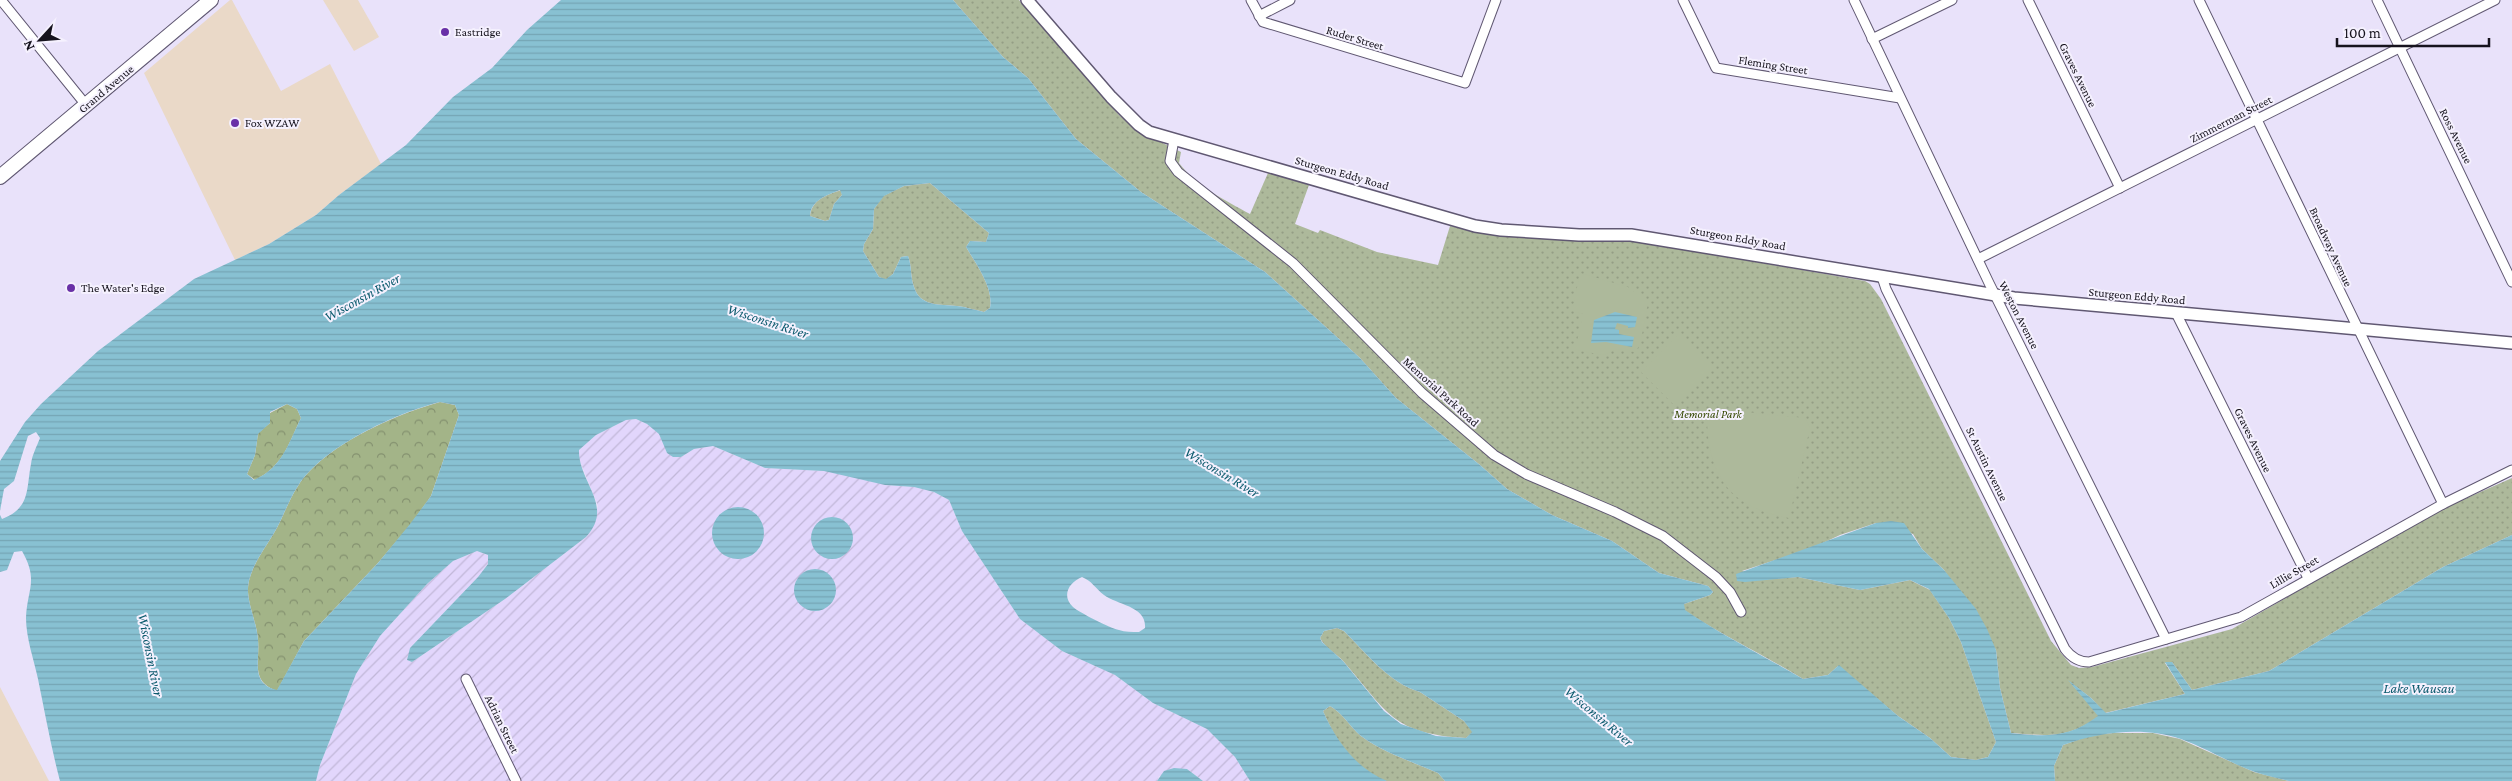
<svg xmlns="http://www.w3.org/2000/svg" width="2512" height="781" viewBox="0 0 2512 781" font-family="'Crimson Pro',serif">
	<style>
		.commercial { fill: #ead9c8 }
		.industrial { fill: url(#industrial-furrows) }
		.forest { fill: url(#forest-crowns) }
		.park { fill: url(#park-dots) }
		.pitch { fill: #adb99b }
		.water { fill: url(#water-rules); fill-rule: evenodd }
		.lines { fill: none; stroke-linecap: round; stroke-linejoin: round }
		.minor-casing { stroke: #605872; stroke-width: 11 }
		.tertiary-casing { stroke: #605872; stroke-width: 14 }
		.primary-casing { stroke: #605872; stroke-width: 16 }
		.minor { stroke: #fff; stroke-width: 9 }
		.tertiary { stroke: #fff; stroke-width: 11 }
		.primary { stroke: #fff; stroke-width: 14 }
		.poi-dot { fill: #6930a7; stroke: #f5f1fe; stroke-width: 2 }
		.labels { text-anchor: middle; stroke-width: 4; stroke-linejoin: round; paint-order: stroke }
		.poi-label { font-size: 12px; fill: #16131d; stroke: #f5f1fe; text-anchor: start }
		.street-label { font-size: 12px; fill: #16131d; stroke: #f5f1fe }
		.park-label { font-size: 12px; font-style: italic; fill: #354902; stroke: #f5f1fe }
		.water-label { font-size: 14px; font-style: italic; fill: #0b5a6d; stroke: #f5f1fe }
	</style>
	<defs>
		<pattern id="industrial-furrows" width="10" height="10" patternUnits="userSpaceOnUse" patternTransform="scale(1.25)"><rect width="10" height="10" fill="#e2d6fc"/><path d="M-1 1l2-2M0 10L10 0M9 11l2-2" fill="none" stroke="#c1b7d8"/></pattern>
		<pattern id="forest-crowns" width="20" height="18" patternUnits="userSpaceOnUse" patternTransform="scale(1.25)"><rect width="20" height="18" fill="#a3b488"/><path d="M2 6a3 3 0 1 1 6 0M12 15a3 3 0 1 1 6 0" fill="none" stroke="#84916f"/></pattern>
		<pattern id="park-dots" width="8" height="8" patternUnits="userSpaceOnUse" patternTransform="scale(1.25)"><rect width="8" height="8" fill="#adb99b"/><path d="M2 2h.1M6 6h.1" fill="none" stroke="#949e85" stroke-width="1.8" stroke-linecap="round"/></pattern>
		<pattern id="water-rules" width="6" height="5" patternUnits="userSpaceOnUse" patternTransform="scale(1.25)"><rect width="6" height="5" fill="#88c1d2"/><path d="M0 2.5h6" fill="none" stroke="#75a5b4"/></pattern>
	</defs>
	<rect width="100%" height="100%" fill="#e9e2fa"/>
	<g class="commercial">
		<path d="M230,0H232L281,91L330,64L381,164L339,195L316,215L269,244L235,260L144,73Z"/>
		<path d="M323,0H358L379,37L354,51Z"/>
		<path d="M0,687L49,781H0Z"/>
	</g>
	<path class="industrial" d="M636,419L647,424L660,434L667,453L681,457L694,449L713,446L765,468L824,471L847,474L885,485L914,487L934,492L949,500L962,531L1020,619L1062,651L1115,675L1153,703L1207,729L1235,757L1250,781H1203L1187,769L1159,776L1157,781H316L320,765L356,674L380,636L427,584L453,561L477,551L488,555V564L478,577L410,648L412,662L505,599L586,537L598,506L579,459V450L596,435L626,420Z"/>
	<g class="forest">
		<path d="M440,402L455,405L459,415L431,496L411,524L378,563L304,641L277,691C250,681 260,663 258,640C257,624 249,608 248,592C247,571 264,550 274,533C283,518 288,501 298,486C323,446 396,414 440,402Z"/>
		<path d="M287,404L297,409L301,418C288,445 283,466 255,480L247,474L255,455L258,433L270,423V413Z"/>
	</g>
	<g class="park">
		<path d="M953,0H1019L1119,115L1138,131L1181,152L1179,163C1197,187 1225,200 1250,214L1268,173L1309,185L1295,224L1318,233L1320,230L1377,252L1438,265L1450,226L1498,236L1625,239L1865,281L1870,284L1881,299L2051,641L2071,665L2079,668L2092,667L2232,629L2433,513L2512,478V535L2443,567L2269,671L2192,690L2172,662L2165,663L2185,694L2105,713L2091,698L2070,682L2099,716C2067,739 2049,736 2011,733L2000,688L1996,650L1944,570L1922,549L1913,534L1876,523L1840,535L1812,548L1742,571L1773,579L1798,577L1860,590L1910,580L1930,590L1949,618L1961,642L1996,742L1988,757L1976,760L1951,757L1930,738L1898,716L1838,666L1828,675L1803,679C1764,655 1723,636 1684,610V604L1710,595L1713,592L1708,586L1659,573L1612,541L1552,515L1507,489L1480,465L1396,398L1360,358L1265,272L1141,192L1076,139L1028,78L1003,57Z"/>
		<path d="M930,183L989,233L986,242L970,241L966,247C976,264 994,288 990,308L984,312C975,310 966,307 957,306C940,304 920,307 914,287C910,276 912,266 908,256L901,257L893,274L886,280L879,277L863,251L864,244L873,229L874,209L883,196L904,186Z"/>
		<path d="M841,190L842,195L834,204L829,220L825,221L810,216C812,199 827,195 841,190Z"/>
		<path d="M1337,628L1344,631C1366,653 1389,683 1420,692L1464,721L1473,732L1466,738C1393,734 1388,713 1344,662C1337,654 1325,648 1320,638L1324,631Z"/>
		<path d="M1330,706C1343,713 1350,727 1361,736C1384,753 1413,762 1438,773L1445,781C1427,781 1404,781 1386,781C1356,774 1334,737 1323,711Z"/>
		<path d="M2114,733H2153L2180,739L2254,772L2289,781H2055L2054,766L2063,745L2092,735Z"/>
	</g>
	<g class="pitch">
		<path d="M1580,273L1628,287L1648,303L1640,345L1635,352L1616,349L1604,355L1575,350L1583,314L1575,312L1573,307Z"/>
		<path d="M1679,334L1713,369L1675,406L1641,372Z"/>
		<path d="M1707,408L1805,418L1810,428L1789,518C1724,507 1706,470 1707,408Z"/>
	</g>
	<g class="water">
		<path d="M561,0H953L1003,57L1028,78L1076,139L1141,192L1265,272L1360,358L1396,398L1480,465L1507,489L1552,515L1612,541L1659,573L1708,586L1713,592L1710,595L1684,604L1685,610C1723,636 1764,656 1803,679L1828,675L1839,665L1898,716L1930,738L1951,757L1976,760L1988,757L1996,742L1961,642L1949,618L1929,589L1910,580L1860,590L1798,577L1745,582L1737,581L1736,574L1876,523L1891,521L1904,523L1922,549L1944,570L1976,609L1987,629L1996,650L2000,688L2011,733C2046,737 2069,738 2098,716L2068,680L2091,698L2106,713L2185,694L2165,662H2172L2192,690L2269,671L2443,567L2512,535V781H2289C2278,778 2266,776 2255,772C2230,763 2206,748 2181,739C2143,726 2100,732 2063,745L2054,766L2055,781H1445L1438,773C1413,762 1384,753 1361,736C1350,727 1343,713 1330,706L1323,711C1336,741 1357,769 1387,781H1250L1235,757L1207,729L1153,703L1115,675L1062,651L1020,619L962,531L949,500L934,492L914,487L885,485L824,471L765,468L713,446L694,449L681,457H673L667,453L659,434L647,424L636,419L626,420L596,435L579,450C578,482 615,506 586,537L505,599L412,662L407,660L410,648L478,577L488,564V555L477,551L453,561L427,584L380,636L356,674L320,765L316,781H60C51,747 45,713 38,679C34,660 26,638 26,618C27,589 39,581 22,551L14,552L7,570L0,572V515L2,519C31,508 26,489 31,464C32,455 37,446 40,438L36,432L28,436L14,481L4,489L0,511V461L25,422L41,404L98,351L194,279L269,244L316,215L339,195L406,145L453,97L492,68L527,30ZM930,183L989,233L986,242L970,241L966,247C976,264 994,288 990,308L984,312C975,310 966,307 957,306C940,304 920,307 914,287C910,276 912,266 908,256L901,257L893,274L886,279L879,277L863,251L864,244L873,229L874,209L884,196L904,186ZM840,190L842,195L834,204L829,220L825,221L810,216C811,200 827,195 840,190ZM440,402L455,405L459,415L431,496L410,524L378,563L304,641L277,690C250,683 260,662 258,640C257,624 249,608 248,592C247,571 264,550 274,533C283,518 288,501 298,486C322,447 396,413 440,402ZM287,404L297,409L301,418C288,444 282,468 254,480L247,474L255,455L258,434L270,423V412ZM1082,577C1092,581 1095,588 1104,595C1117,605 1147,606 1145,628L1139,632C1132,632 1125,632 1119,630C1110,628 1080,613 1073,607C1061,596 1069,582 1082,577ZM1337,628L1344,631C1366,653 1389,683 1420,692L1464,721L1472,732L1466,738L1436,736L1401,724L1384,711L1343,661L1322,642L1320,638L1324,631Z"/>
		<path d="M1615,312L1637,317L1635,327L1628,328V326L1617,323L1615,329L1619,330V334L1634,337L1632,347L1606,342L1591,343L1594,320Z"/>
		<circle cx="738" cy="533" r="26"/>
		<circle cx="832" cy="538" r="21"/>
		<circle cx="815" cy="590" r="21"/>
		<path d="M1174,768L1187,769L1203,781H1157L1164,771Z"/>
	</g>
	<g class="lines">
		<defs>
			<g id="minor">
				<path d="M1,0L86,105"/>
				<path d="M1251,0L1263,22L1465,83L1496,0"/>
				<path d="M1683,0L1716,68L1900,98"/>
				<path d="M1854,0L1989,283L2166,639"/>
				<path d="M2028,0L2120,188"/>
				<path d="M2199,0L2443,504"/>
				<path d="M2377,0L2512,282"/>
				<path d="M1259,16L1290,0"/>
				<path d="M1872,39L1952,0"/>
				<path d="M1174,140L1170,161L1178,172L1293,263L1422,393L1494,455L1526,474L1615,512L1663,536L1716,577L1730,592L1741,612"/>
				<path d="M1978,259L2495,0"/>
				<path d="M1882,277L1886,289L2065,649C2071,657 2078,662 2089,662L2241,617L2443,504L2512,470"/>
				<path d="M2176,313L2308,578"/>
				<path d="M466,679L516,781"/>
			</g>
			<path id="tertiary" d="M1027,0L1111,97L1139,125L1149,132L1475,226L1501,230L1579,235H1631L2014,298L2512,343"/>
			<path id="primary" d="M0,177L211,0"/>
		</defs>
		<use href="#minor" class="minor-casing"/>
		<use href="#tertiary" class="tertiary-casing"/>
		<use href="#primary" class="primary-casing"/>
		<use href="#minor" class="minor"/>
		<use href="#tertiary" class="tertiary"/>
		<use href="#primary" class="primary"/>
	</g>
	<g class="poi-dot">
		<circle cx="445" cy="32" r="5"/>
		<circle cx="235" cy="123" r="5"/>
		<circle cx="71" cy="288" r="5"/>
	</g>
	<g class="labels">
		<g class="poi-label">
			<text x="455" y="36">Eastridge</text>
			<text x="245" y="127">Fox WZAW</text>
			<text x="81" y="292">The Water's Edge</text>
		</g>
		<g class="street-label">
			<text transform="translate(1355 38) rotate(17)" y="4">Ruder Street</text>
			<text transform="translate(1773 65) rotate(9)" y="4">Fleming Street</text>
			<text transform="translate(2078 75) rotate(64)" y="4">Graves Avenue</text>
			<text transform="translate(106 89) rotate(-40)" y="4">Grand Avenue</text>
			<text transform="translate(2231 119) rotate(-27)" y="4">Zimmerman Street</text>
			<text transform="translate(2456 136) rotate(64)" y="4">Ross Avenue</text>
			<text transform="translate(1342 173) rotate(16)" y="4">Sturgeon Eddy Road</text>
			<text transform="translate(1738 238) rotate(10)" y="4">Sturgeon Eddy Road</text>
			<text transform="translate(2331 247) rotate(65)" y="4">Broadway Avenue</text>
			<text transform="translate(2137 296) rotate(5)" y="4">Sturgeon Eddy Road</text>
			<text transform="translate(2019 315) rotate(63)" y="4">Weston Avenue</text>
			<text transform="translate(1441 392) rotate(42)" y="4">Memorial Park Road</text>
			<text transform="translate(2253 440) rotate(64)" y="4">Graves Avenue</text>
			<text transform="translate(1987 464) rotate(64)" y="4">St Austin Avenue</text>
			<text transform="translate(2294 572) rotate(-30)" y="4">Lillie Street</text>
			<text transform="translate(502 724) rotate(64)" y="4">Adrian Street</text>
		</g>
		<g class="park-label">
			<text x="1708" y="418">Memorial Park</text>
		</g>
		<g class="water-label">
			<text transform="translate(362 297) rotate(-29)" y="5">Wisconsin River</text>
			<text transform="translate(768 321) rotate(18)" y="5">Wisconsin River</text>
			<text transform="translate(1222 472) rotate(31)" y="5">Wisconsin River</text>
			<text transform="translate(151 655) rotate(79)" y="5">Wisconsin River</text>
			<text x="2419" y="693">Lake Wausau</text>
			<text transform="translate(1599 716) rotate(40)" y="5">Wisconsin River</text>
		</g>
	</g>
	<g transform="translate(40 40) rotate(244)" stroke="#f5f1fe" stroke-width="4" paint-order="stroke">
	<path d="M0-4L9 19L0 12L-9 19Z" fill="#16131d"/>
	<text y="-8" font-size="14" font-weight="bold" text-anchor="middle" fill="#16131d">N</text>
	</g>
	<path d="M2337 38v8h152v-8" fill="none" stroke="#16131d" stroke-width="2.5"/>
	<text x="2344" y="38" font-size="15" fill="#16131d" stroke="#f5f1fe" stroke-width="4" paint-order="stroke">100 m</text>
</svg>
